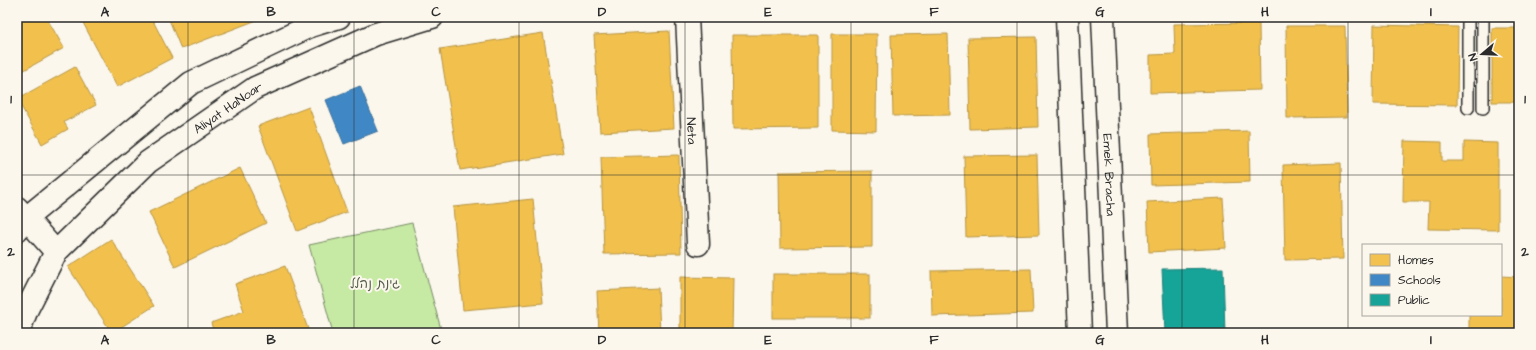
<svg xmlns="http://www.w3.org/2000/svg" width="1536" height="350" viewBox="0 0 1536 350" font-family="'Architects Daughter','Playpen Sans Hebrew',sans-serif">
	<style>
		.green { fill: #c6eaa3; stroke: #788a67 }
		.homes { fill: #f2c14e; stroke: #b69444 }
		.schools { fill: #3f88c5; stroke: #396c97 }
		.public { fill: #17a398; stroke: #1d7f77 }
		.lines { fill: none; stroke-linecap: round; stroke-linejoin: round }
		.service-casing { stroke: #2b2b2b; stroke-width: 14 }
		.minor-casing { stroke: #2b2b2b; stroke-width: 25 }
		.tertiary-casing { stroke: #2b2b2b; stroke-width: 25 }
		.service { stroke: #fbf7ec; stroke-width: 11 }
		.minor { stroke: #fbf7ec; stroke-width: 22 }
		.tertiary { stroke: #fbf7ec; stroke-width: 22 }
		.grid { fill: none; stroke: #2b2b2b; stroke-width: 1; stroke-opacity: 0.55 }
		.labels { text-anchor: middle; stroke-width: 4; stroke-linejoin: round; paint-order: stroke }
		.street-label { font-size: 13px; fill: #2b2b2b; stroke: #fbf7ec }
		.park-label { font-size: 13px; fill: #525b49; stroke: #fbf7ec }
		.neatline { fill: none; stroke: #2b2b2b; stroke-width: 1.5 }
		.grid-label { font-size: 13px; text-anchor: middle; font-weight: bold; fill: #2b2b2b }
	</style>
	<rect width="100%" height="100%" fill="#fbf7ec"/>
	<filter id="ink" filterUnits="userSpaceOnUse"><feTurbulence type="fractalNoise" baseFrequency=".025" numOctaves="2"/><feDisplacementMap in="SourceGraphic" scale="8" xChannelSelector="R" yChannelSelector="G"/><feConvolveMatrix kernelMatrix="1 2 1 2 8 2 1 2 1" color-interpolation-filters="sRGB"/></filter>
	<g filter="url(#ink)">
		<path class="green" d="M412,223L442,333H333L309,245Z"/>
		<g class="homes">
			<path d="M17,17H46L64,48L17,74Z"/>
			<path d="M80,17H151L172,58L117,87Z"/>
			<path d="M168,17H256L257,20L181,49Z"/>
			<path d="M1259,23L1260,90L1150,93V55L1175,54L1174,24Z"/>
			<path d="M1374,25L1458,27L1457,105L1373,104Z"/>
			<path d="M1286,26H1345L1347,117L1287,118Z"/>
			<rect x="1492" y="28" width="27" height="74"/>
			<path d="M669,31L674,128L600,132L594,35Z"/>
			<path d="M543,33L563,154L460,170L440,49Z"/>
			<path d="M832,34H877L876,131L832,130Z"/>
			<path d="M948,34L950,115L893,116L891,35Z"/>
			<path d="M732,35H818V128L733,129Z"/>
			<path d="M1036,37L1038,127L970,129L968,38Z"/>
			<path d="M75,67L96,105L64,122L68,129L42,144L17,99Z"/>
			<path d="M309,107L347,212L297,231L258,126Z"/>
			<path d="M1249,131L1250,182L1151,185L1150,134Z"/>
			<path d="M1404,141L1442,142V161H1464V142L1498,143V230L1428,229L1429,202H1403Z"/>
			<path d="M679,155L681,253L604,254L601,157Z"/>
			<path d="M1037,155L1039,235L966,237L964,156Z"/>
			<path d="M1341,163L1343,259L1285,260L1283,165Z"/>
			<path d="M240,168L266,223L175,267L149,212Z"/>
			<path d="M872,171V247L780,248L779,172Z"/>
			<path d="M1223,198L1226,248L1149,252L1147,202Z"/>
			<path d="M533,199L543,303L463,310L453,207Z"/>
			<path d="M111,239L154,306L112,333L68,267Z"/>
			<path d="M285,266L308,329L297,333H214L211,323L244,311L235,284Z"/>
			<path d="M1031,269L1033,313L932,316L931,271Z"/>
			<rect x="773" y="274" width="97" height="44"/>
			<path d="M1501,276L1519,277V333H1469V315H1501Z"/>
			<path d="M680,277L733,278L732,333H680Z"/>
			<path d="M658,288L660,333H599L597,291Z"/>
			<path d="M1038,331V333H978V332Z"/>
		</g>
		<path class="schools" d="M360,86L378,131L344,144L326,100Z"/>
		<path class="public" d="M1223,268L1225,333H1165L1162,269Z"/>
		<g class="lines">
			<defs>
				<g id="service">
					<path d="M1468,108V17"/>
					<path d="M1483,108V17"/>
				</g>
				<g id="minor">
					<path id="s1" d="M687,17L698,244"/>
				</g>
				<g id="tertiary">
					<path d="M1067,17L1080,333"/>
					<path id="s2" d="M1103,17L1117,333"/>
					<path d="M17,208L56,252"/>
					<path d="M17,230L25,219L191,83L310,26L339,17"/>
					<path id="s3" d="M18,333L27,309L56,252L148,162L255,88L376,34L432,17"/>
				</g>
			</defs>
			<use href="#service" class="service-casing"/>
			<use href="#minor" class="minor-casing"/>
			<use href="#tertiary" class="tertiary-casing"/>
			<use href="#service" class="service"/>
			<use href="#minor" class="minor"/>
			<use href="#tertiary" class="tertiary"/>
		</g>
	</g>
	<path class="grid" d="M188,17V333M354,17V333M519,17V333M685,17V333M851,17V333M1017,17V333M1182,17V333M1348,17V333M17,175H1519"/>
	<g class="labels">
		<g class="street-label">
			<text dy="5" stroke="none"><textPath href="#s3" startOffset="315">Aliyat HaNoar</textPath></text>
			<text dy="5" stroke="none"><textPath href="#s1" startOffset="114">Neta</textPath></text>
			<text dy="5" stroke="none"><textPath href="#s2" startOffset="158">Emek Bracha</textPath></text>
		</g>
		<g class="park-label">
			<text x="375" y="288">גינת נהלל</text>
		</g>
	</g>
	<rect width="1536" height="350" fill="none" stroke="#fbf7ec" stroke-width="44"/>
	<rect x="1362" y="244" width="140" height="72" fill="#fbf7ec" stroke="#a8a59f"/>
	<rect x="1370" y="254" width="20" height="12" fill="#f2c14e" stroke="#a8a59f"/>
	<text x="1398" y="264" font-size="12" fill="#2b2b2b">Homes</text>
	<rect x="1370" y="274" width="20" height="12" fill="#3f88c5" stroke="#a8a59f"/>
	<text x="1398" y="284" font-size="12" fill="#2b2b2b">Schools</text>
	<rect x="1370" y="294" width="20" height="12" fill="#17a398" stroke="#a8a59f"/>
	<text x="1398" y="304" font-size="12" fill="#2b2b2b">Public</text>
	<g transform="translate(1482 54) rotate(251)" stroke="#fbf7ec" stroke-width="3" paint-order="stroke">
	<path d="M0-3L7 15L0 10L-7 15Z" fill="#2b2b2b"/>
	<text y="-6" font-size="11" font-weight="bold" text-anchor="middle" fill="#2b2b2b">N</text>
	</g>
	<rect x="22" y="22" width="1492" height="306" class="neatline"/>
	<g class="grid-label">
		<text x="105" y="16">A</text>
		<text x="271" y="16">B</text>
		<text x="436" y="16">C</text>
		<text x="602" y="16">D</text>
		<text x="768" y="16">E</text>
		<text x="934" y="16">F</text>
		<text x="1100" y="16">G</text>
		<text x="1265" y="16">H</text>
		<text x="1431" y="16">I</text>
		<text x="11" y="103">1</text>
		<text x="1525" y="103">1</text>
		<text x="11" y="256">2</text>
		<text x="1525" y="256">2</text>
		<text x="105" y="344">A</text>
		<text x="271" y="344">B</text>
		<text x="436" y="344">C</text>
		<text x="602" y="344">D</text>
		<text x="768" y="344">E</text>
		<text x="934" y="344">F</text>
		<text x="1100" y="344">G</text>
		<text x="1265" y="344">H</text>
		<text x="1431" y="344">I</text>
	</g>
</svg>
